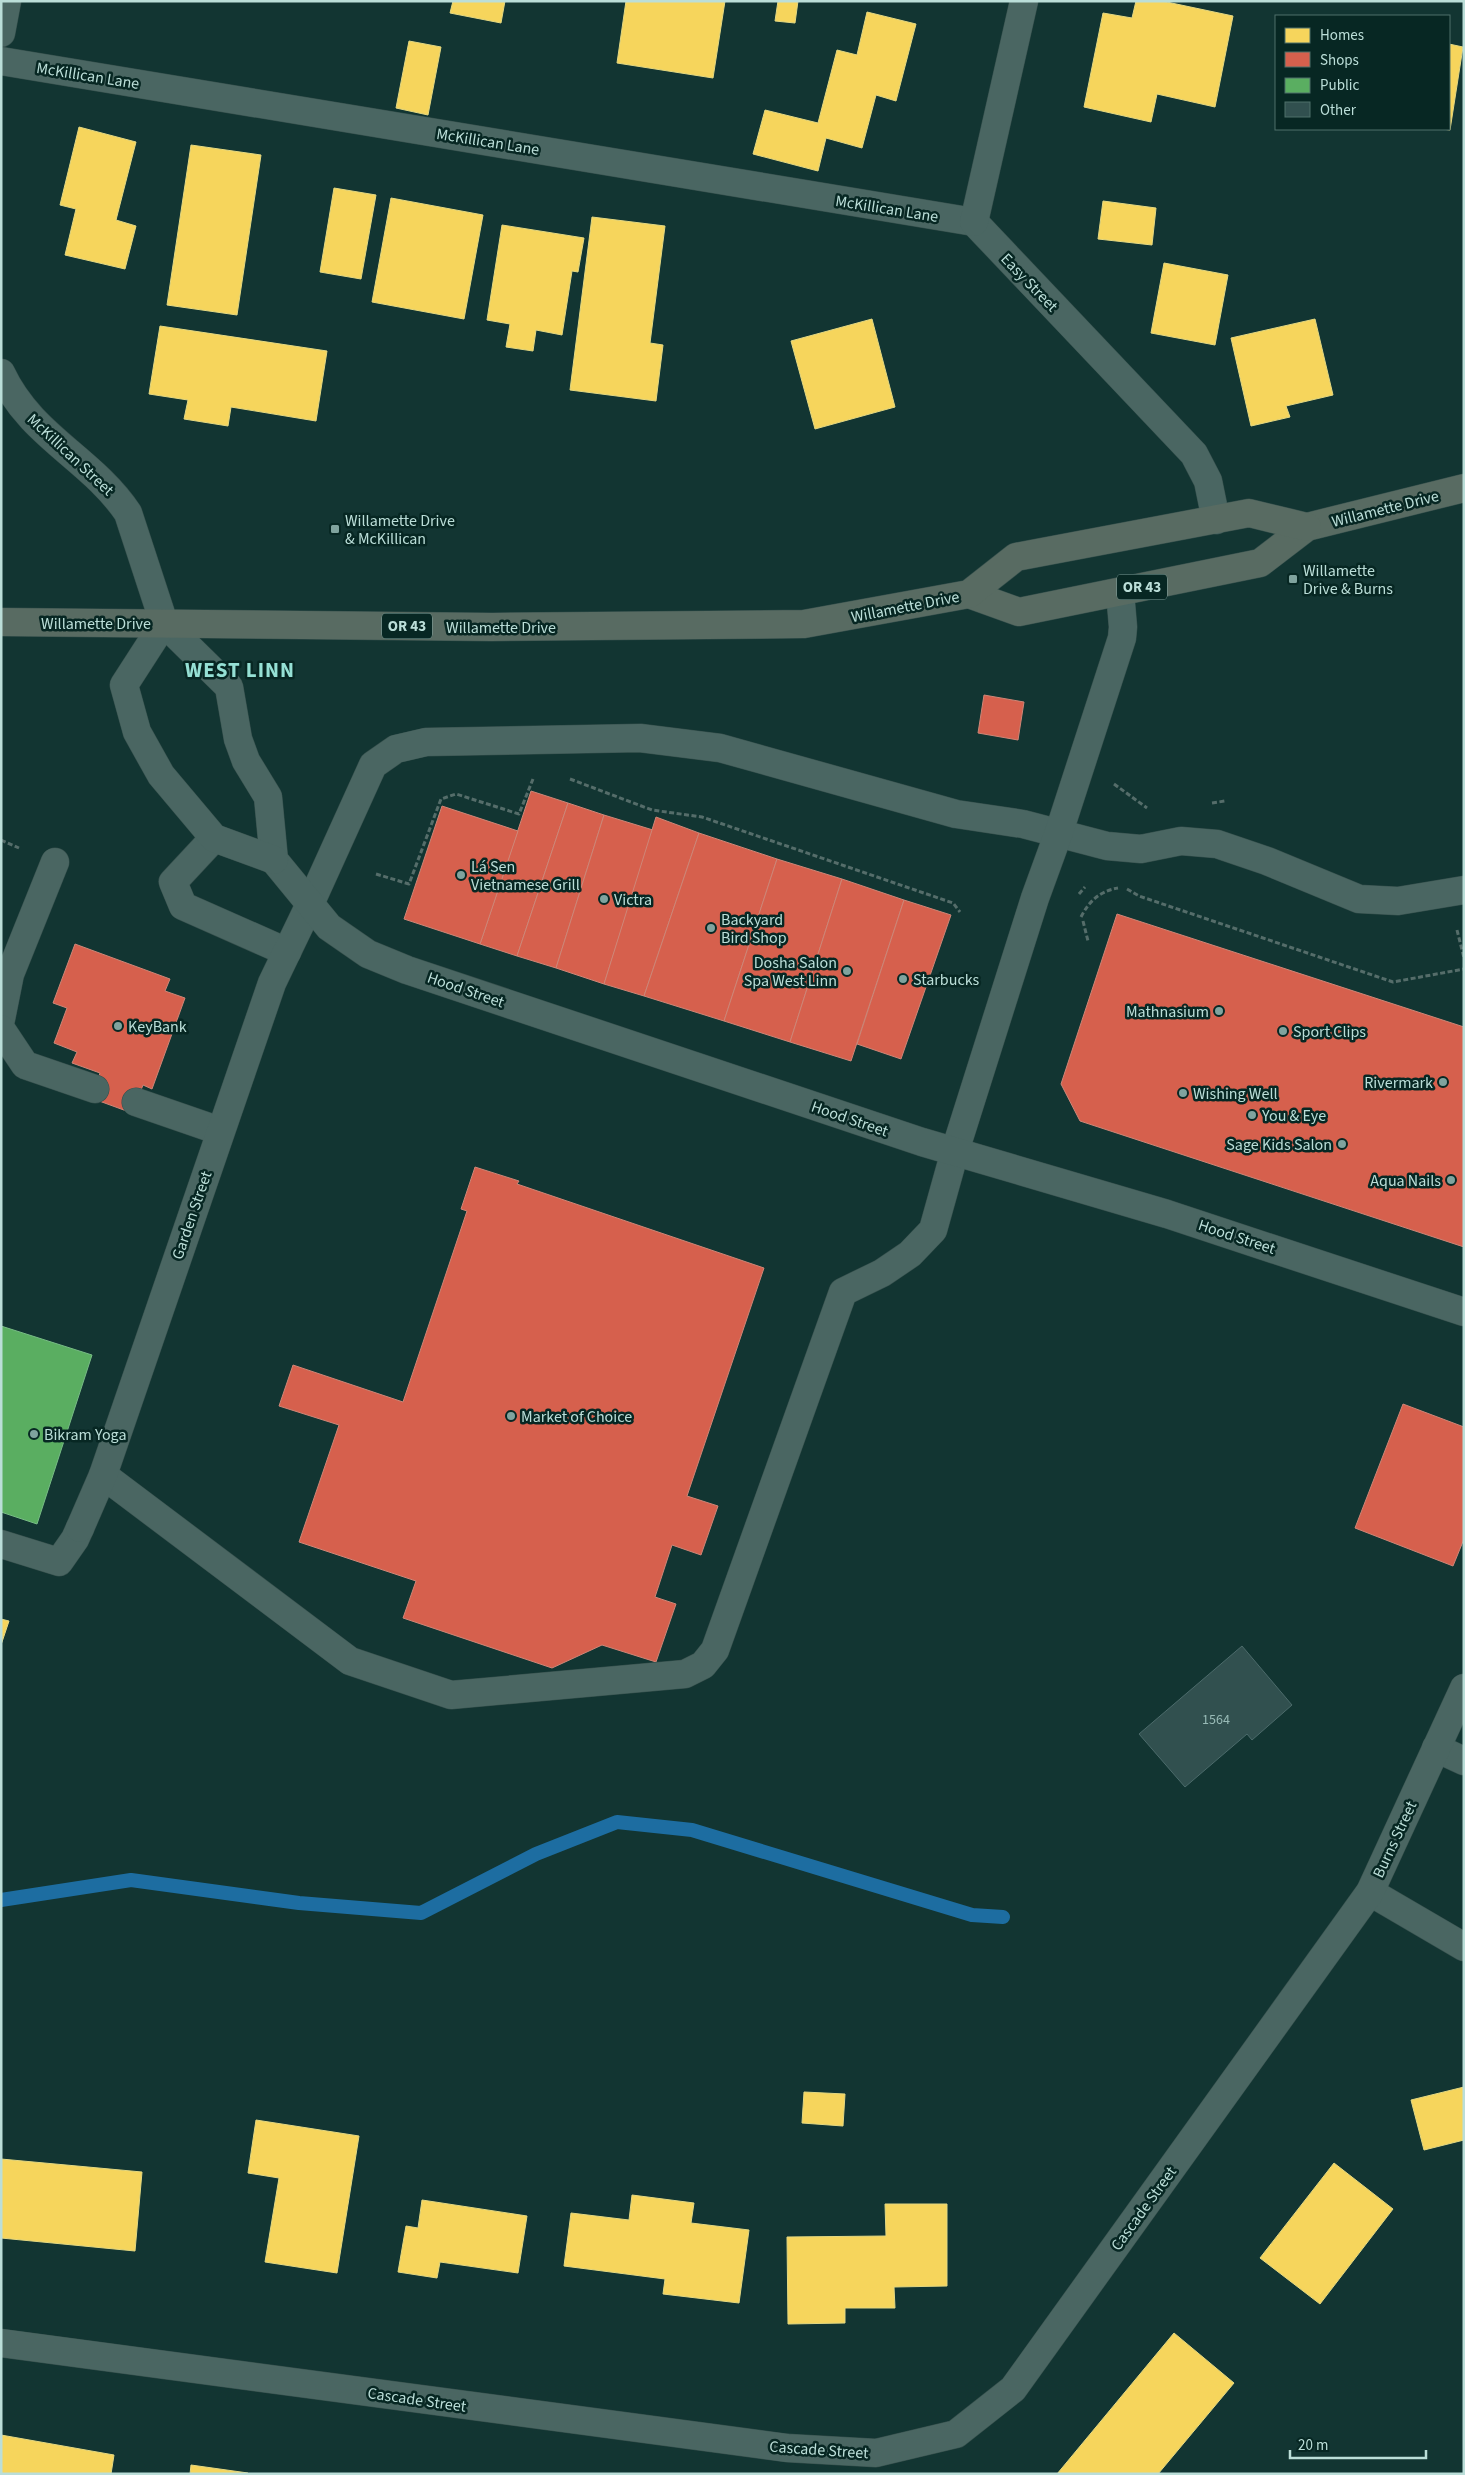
<svg xmlns="http://www.w3.org/2000/svg" width="1465" height="2475" viewBox="0 0 1465 2475" font-family="'Source Sans 3',sans-serif">
	<style>
		.homes { fill: #f6d55c; stroke: #e4d881 }
		.shops { fill: #d6604d; stroke: #ce8677 }
		.public { fill: #5aae61; stroke: #77bc85 }
		.lines { fill: none; stroke-linecap: round; stroke-linejoin: round }
		.stream { stroke: #1d6da1; stroke-width: 14 }
		.building { fill: #31504f; stroke: #4c6b6b }
		.service-casing { stroke: #354f4c; stroke-width: 29 }
		.minor-casing { stroke: #354f4c; stroke-width: 29 }
		.tertiary-casing { stroke: #354f4c; stroke-width: 29 }
		.primary-casing { stroke: #354f4c; stroke-width: 29 }
		.path { stroke: #556d6a; stroke-width: 3; stroke-dasharray: 5 2.5; stroke-linecap: butt }
		.service { stroke: #4a6662; stroke-width: 28 }
		.minor { stroke: #4a6662; stroke-width: 28 }
		.tertiary { stroke: #4a6662; stroke-width: 28 }
		.primary { stroke: #586b62; stroke-width: 28 }
		.poi-dot { fill: #80a39e; stroke: #072723; stroke-width: 2 }
		.labels { text-anchor: middle; stroke-width: 5; stroke-linejoin: round; paint-order: stroke }
		.number-label { font-size: 14px; fill: #98bab6 }
		.shield { fill: #072723; stroke: #85a7a2; stroke-width: 1 }
		.shield-label { font-size: 15px; font-weight: bold; fill: #bbded8 }
		.street-label { font-size: 16px; fill: #bbded8; stroke: #072723 }
		.poi-label { font-size: 16px; fill: #bbded8; stroke: #072723; text-anchor: start }
		.district-label { font-size: 21px; font-weight: bold; letter-spacing: 1px; fill: #95e0d4; stroke: #072723 }
	</style>
	<rect width="100%" height="100%" fill="#123532"/>
	<g class="homes">
		<path d="M453,1H505L501,23L450,13Z"/>
		<path d="M626,1H725L713,78L617,63Z"/>
		<path d="M778,1H798L795,23L775,21Z"/>
		<path d="M1136,1H1162L1233,16L1215,107L1157,94L1151,122L1084,107L1103,13L1132,18Z"/>
		<path d="M867,12L916,24L896,101L876,95L862,148L826,138L818,171L753,154L765,110L818,123L837,50L857,55Z"/>
		<path d="M409,41L441,47L428,115L396,108Z"/>
		<path d="M1449,44L1463,47L1450,130L1442,129H1449Z"/>
		<path d="M79,127L136,142L116,220L136,226L125,269L65,255L76,209L60,205Z"/>
		<path d="M191,145L261,155L237,315L167,305Z"/>
		<path d="M334,188L376,195L361,279L320,272Z"/>
		<path d="M391,198L483,215L464,319L372,302Z"/>
		<path d="M1103,201L1156,208L1152,245L1098,239Z"/>
		<path d="M592,217L665,226L650,343L663,345L656,401L570,390Z"/>
		<path d="M502,225L584,238L578,272L572,271L562,335L536,330L533,351L506,347L510,324L487,320Z"/>
		<path d="M1164,263L1228,275L1215,345L1151,333Z"/>
		<path d="M872,319L895,407L815,429L791,341Z"/>
		<path d="M1315,319L1333,395L1286,406L1290,417L1251,426L1231,338Z"/>
		<path d="M160,326L327,351L316,421L231,407L228,426L184,419L188,400L149,394Z"/>
		<path d="M1,1619L9,1621L1,1645Z"/>
		<path d="M1464,2087V2140L1424,2150L1411,2100Z"/>
		<path d="M804,2092L845,2094L843,2126L802,2123Z"/>
		<path d="M256,2120L359,2136L337,2273L265,2262L279,2178L248,2173Z"/>
		<path d="M1,2159L142,2172L135,2251L1,2238Z"/>
		<path d="M1334,2163L1393,2209L1320,2304L1260,2258Z"/>
		<path d="M632,2195L694,2203L691,2223L749,2230L739,2303L663,2294L665,2279L564,2266L571,2213L629,2220Z"/>
		<path d="M422,2200L527,2216L518,2273L440,2262L437,2278L398,2272L406,2226L418,2228Z"/>
		<path d="M885,2204H947V2286L894,2287L895,2308H845V2323L788,2324L787,2237L886,2236Z"/>
		<path d="M1174,2333L1234,2383L1158,2474H1057Z"/>
		<path d="M1,2435L114,2455L111,2474H1Z"/>
		<path d="M191,2465L248,2473V2474H190Z"/>
	</g>
	<g class="shops">
		<path d="M984,695L1024,702L1018,740L978,733Z"/>
		<path d="M531,791L568,803L517,956L480,944Z"/>
		<path d="M568,803L604,815L556,968L517,956Z"/>
		<path d="M442,806L518,831L480,944L404,919Z"/>
		<path d="M604,815L653,830L604,984L556,968Z"/>
		<path d="M656,817L699,833L644,996L604,984Z"/>
		<path d="M699,833L777,859L724,1021L644,996Z"/>
		<path d="M777,859L842,879L790,1042L724,1021Z"/>
		<path d="M842,879L904,900L851,1061L790,1042Z"/>
		<path d="M904,900L951,915L901,1059L857,1044Z"/>
		<path d="M1117,914L1464,1027V1247L1080,1121L1061,1084Z"/>
		<path d="M75,944L170,979L165,991L185,998L152,1089L143,1085L132,1113L91,1098L100,1073L72,1063L77,1052L54,1043L67,1008L53,1003Z"/>
		<path d="M475,1167L519,1181L517,1184L764,1268L687,1496L718,1506L701,1555L672,1545L655,1597L676,1604L656,1662L602,1645L552,1668L403,1618L416,1581L299,1542L339,1425L279,1406L293,1365L403,1402L467,1211L461,1209Z"/>
		<path d="M1403,1404L1464,1427V1539L1453,1566L1355,1528Z"/>
	</g>
	<path class="public" d="M1,1326L92,1355L37,1524L1,1512Z"/>
	<g class="lines">
		<path class="stream" d="M1,1900L131,1880L299,1903L421,1913L536,1854L617,1822L692,1830L972,1915L1003,1917"/>
	</g>
	<path class="building" d="M1242,1646L1292,1705L1252,1740L1247,1734L1185,1787L1139,1734Z"/>
	<g class="lines">
		<defs>
			<g id="service">
				<path d="M214,838L173,882L183,906L287,952"/>
				<path d="M310,904L373,765L396,749L426,742L640,738L720,748L956,814L1023,824L1107,846L1141,849L1181,841L1217,844L1267,861L1359,899L1398,901L1464,890"/>
				<path d="M1,1019L10,974L55,862"/>
				<path d="M1,1029L25,1065L95,1089"/>
				<path d="M136,1102L220,1131"/>
				<path d="M103,1475L350,1661L451,1695L685,1674L703,1665L715,1650L843,1292L882,1273L910,1254L933,1230L955,1151L1035,898L1059,832L1122,638L1123,627L1120,592"/>
				<path d="M1,1544L59,1562L75,1539L80,1528"/>
				<path d="M1436,1748L1464,1761"/>
			</g>
			<g id="minor">
				<path d="M1,61L974,222"/>
				<path d="M974,222L1194,454L1208,481L1216,520"/>
				<path d="M974,222L1024,1"/>
				<path d="M80,1528L103,1475L272,983L310,904"/>
				<path d="M1370,1892L1464,1947"/>
				<path d="M1,2343L787,2448L876,2453L956,2434L1013,2389L1370,1892L1464,1688"/>
			</g>
			<g id="tertiary">
				<path d="M1,33L7,1"/>
				<path d="M1,373C31,437 91,458 128,513L164,623L229,687L238,739L246,761L268,797L274,860L329,927L368,954L407,970L922,1142L1167,1214L1464,1312"/>
				<path d="M164,623L124,685L137,732L161,775L214,838L274,860"/>
			</g>
			<g id="primary">
				<path d="M969,594L1019,612L1260,563L1307,527L1464,488"/>
				<path d="M1,622L492,627L804,624L969,594L1016,557L1249,513L1307,527"/>
			</g>
		</defs>
		<use href="#service" class="service-casing"/>
		<use href="#minor" class="minor-casing"/>
		<use href="#tertiary" class="tertiary-casing"/>
		<use href="#primary" class="primary-casing"/>
		<g class="path">
			<path d="M570,779L652,810L702,817L953,903L960,912"/>
			<path d="M1114,784L1147,808"/>
			<path d="M1212,803L1225,801"/>
			<path d="M1,840L19,848"/>
			<path d="M376,874L409,884L441,799L456,794L519,814L533,779"/>
			<path d="M1127,889L1139,896L1393,982L1464,969"/>
			<path d="M1079,894L1085,887"/>
			<path d="M1081,917C1089,901 1100,891 1118,888"/>
			<path d="M1083,921L1088,941"/>
			<path d="M1457,930L1464,958"/>
		</g>
		<use href="#service" class="service"/>
		<use href="#minor" class="minor"/>
		<use href="#tertiary" class="tertiary"/>
		<use href="#primary" class="primary"/>
	</g>
	<g class="poi-dot">
		<rect x="330" y="524" width="10" height="10" rx="2.5"/>
		<rect x="1288" y="574" width="10" height="10" rx="2.5"/>
		<circle cx="461" cy="875" r="5"/>
		<circle cx="604" cy="899" r="5"/>
		<circle cx="711" cy="928" r="5"/>
		<circle cx="847" cy="971" r="5"/>
		<circle cx="903" cy="979" r="5"/>
		<circle cx="1219" cy="1011" r="5"/>
		<circle cx="118" cy="1026" r="5"/>
		<circle cx="1283" cy="1031" r="5"/>
		<circle cx="1443" cy="1082" r="5"/>
		<circle cx="1183" cy="1093" r="5"/>
		<circle cx="1252" cy="1115" r="5"/>
		<circle cx="1342" cy="1144" r="5"/>
		<circle cx="1451" cy="1180" r="5"/>
		<circle cx="511" cy="1416" r="5"/>
		<circle cx="34" cy="1434" r="5"/>
	</g>
	<g class="labels">
		<g class="number-label">
			<text x="1216" y="1724">1564</text>
		</g>
		<g class="shield">
			<rect x="1117" y="574.5" width="50" height="25" rx="4"/>
			<rect x="382" y="613.5" width="50" height="25" rx="4"/>
		</g>
		<g class="shield-label">
			<text x="1142" y="592">OR 43</text>
			<text x="407" y="631">OR 43</text>
		</g>
		<g class="street-label">
			<text transform="translate(88 75) rotate(9)" y="6">McKillican Lane</text>
			<text transform="translate(488 141) rotate(9)" y="6">McKillican Lane</text>
			<text transform="translate(887 208) rotate(9)" y="6">McKillican Lane</text>
			<text transform="translate(1030 282) rotate(46)" y="6">Easy Street</text>
			<text transform="translate(71 454) rotate(43)" y="6">McKillican Street</text>
			<text transform="translate(1385 508) rotate(-14)" y="6">Willamette Drive</text>
			<text transform="translate(905 606) rotate(-11)" y="6">Willamette Drive</text>
			<text x="96" y="629">Willamette Drive</text>
			<text x="501" y="633">Willamette Drive</text>
			<text transform="translate(466 989) rotate(19)" y="6">Hood Street</text>
			<text transform="translate(850 1118) rotate(19)" y="6">Hood Street</text>
			<text transform="translate(191 1215) rotate(-71)" y="6">Garden Street</text>
			<text transform="translate(1237 1236) rotate(18)" y="6">Hood Street</text>
			<text transform="translate(1394 1839) rotate(-65)" y="6">Burns Street</text>
			<text transform="translate(1143 2208) rotate(-54)" y="6">Cascade Street</text>
			<text transform="translate(417 2399) rotate(8)" y="6">Cascade Street</text>
			<text transform="translate(819 2449) rotate(4)" y="6">Cascade Street</text>
		</g>
		<g class="poi-label">
			<text x="345" y="526">Willamette Drive<tspan x="345" dy="18">&amp; McKillican</tspan></text>
			<text x="1303" y="576">Willamette<tspan x="1303" dy="18">Drive &amp; Burns</tspan></text>
			<text x="471" y="872">Lá Sen<tspan x="471" dy="18">Vietnamese Grill</tspan></text>
			<text x="614" y="905">Victra</text>
			<text x="721" y="925">Backyard<tspan x="721" dy="18">Bird Shop</tspan></text>
			<text x="837" y="968" text-anchor="end">Dosha Salon<tspan x="837" dy="18">Spa West Linn</tspan></text>
			<text x="913" y="985">Starbucks</text>
			<text x="1209" y="1017" text-anchor="end">Mathnasium</text>
			<text x="128" y="1032">KeyBank</text>
			<text x="1293" y="1037">Sport Clips</text>
			<text x="1433" y="1088" text-anchor="end">Rivermark</text>
			<text x="1193" y="1099">Wishing Well</text>
			<text x="1262" y="1121">You &amp; Eye</text>
			<text x="1332" y="1150" text-anchor="end">Sage Kids Salon</text>
			<text x="1441" y="1186" text-anchor="end">Aqua Nails</text>
			<text x="521" y="1422">Market of Choice</text>
			<text x="44" y="1440">Bikram Yoga</text>
		</g>
		<g class="district-label">
			<text x="240" y="677">WEST LINN</text>
		</g>
	</g>
	<rect width="1465" height="2475" fill="none" stroke="#bbded8" stroke-width="5"/>
	<rect x="1275" y="15" width="175" height="115" fill="#072723" stroke="#4f706b"/>
	<rect x="1285" y="28" width="25" height="15" fill="#f6d55c" stroke="#4f706b"/>
	<text x="1320" y="40" font-size="15" fill="#bbded8">Homes</text>
	<rect x="1285" y="52" width="25" height="15" fill="#d6604d" stroke="#4f706b"/>
	<text x="1320" y="65" font-size="15" fill="#bbded8">Shops</text>
	<rect x="1285" y="78" width="25" height="15" fill="#5aae61" stroke="#4f706b"/>
	<text x="1320" y="90" font-size="15" fill="#bbded8">Public</text>
	<rect x="1285" y="102" width="25" height="15" fill="#31504f" stroke="#4f706b"/>
	<text x="1320" y="115" font-size="15" fill="#bbded8">Other</text>
	<path d="M1290 2450v8h136v-8" fill="none" stroke="#bbded8" stroke-width="2.5"/>
	<text x="1298" y="2450" font-size="15" fill="#bbded8" stroke="#072723" stroke-width="4" paint-order="stroke">20 m</text>
</svg>
